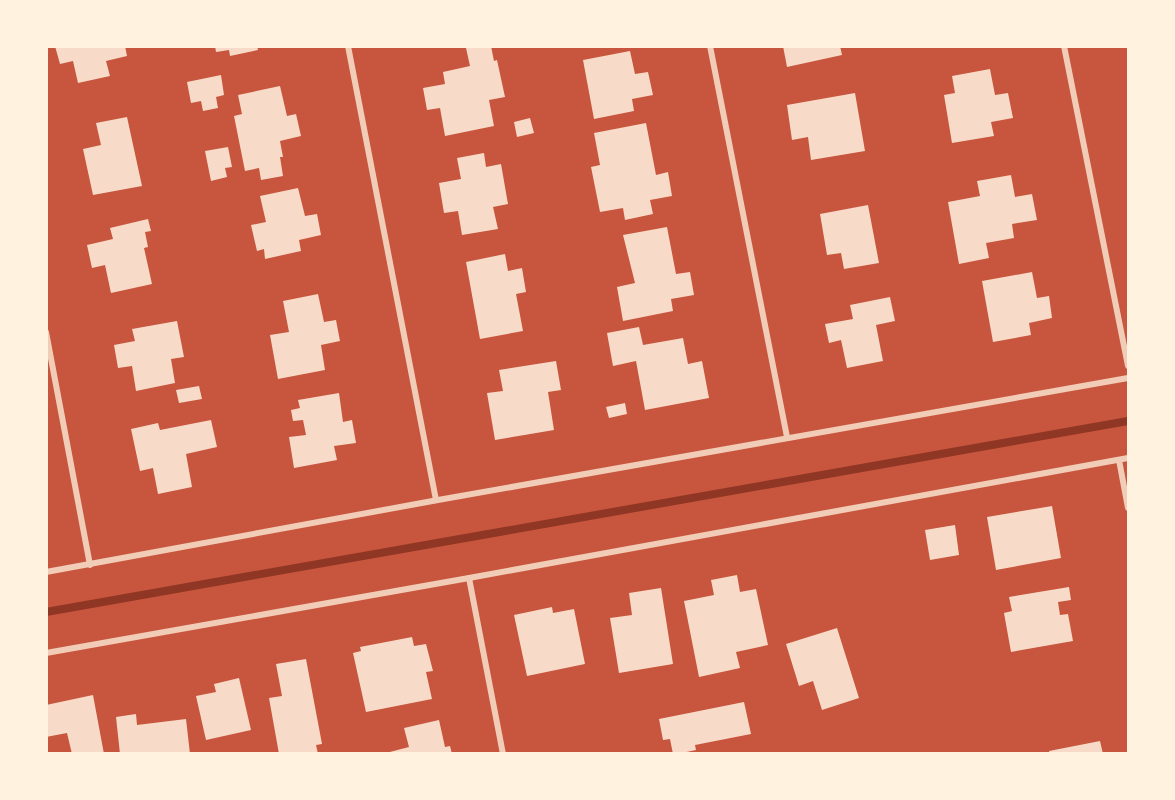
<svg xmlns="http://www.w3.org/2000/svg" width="1175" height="800" viewBox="0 0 1175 800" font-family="'Golos Text',sans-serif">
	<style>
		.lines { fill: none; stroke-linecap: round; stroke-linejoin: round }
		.stream { stroke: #8f3625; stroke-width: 8 }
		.building { fill: #f7dbc8 }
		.minor { stroke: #f1ccb7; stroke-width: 6 }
	</style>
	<rect width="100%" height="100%" fill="#c8553d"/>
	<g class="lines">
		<path class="stream" d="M46,612L1128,421"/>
	</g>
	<g class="building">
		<path d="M55,46H125L127,56L106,61L110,76L78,83L73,61L60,64Z"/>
		<path d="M215,46H257L258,50L230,56L229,50L216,52Z"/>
		<path d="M475,46H491L494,61L497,60L505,97L489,100L494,126L445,136L440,108L427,110L423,88L445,84L443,72L470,66L466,48Z"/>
		<path d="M783,46H840L842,55L787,67Z"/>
		<path d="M630,51L635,74L648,72L653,95L632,99L634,111L594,119L583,60Z"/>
		<path d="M990,69L995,95L1008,93L1013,118L991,122L994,136L952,143L944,95L955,93L952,76Z"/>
		<path d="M221,75L224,95L216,97L218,108L203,111L201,101L191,103L187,82Z"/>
		<path d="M280,86L287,116L296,114L301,136L280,141L283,157H280L283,176L261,180L259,168L245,171L234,116L242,114L238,95Z"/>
		<path d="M855,93L865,151L811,160L808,137L792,140L787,105Z"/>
		<path d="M127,117L142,186L93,195L83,149L101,145L96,123Z"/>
		<path d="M530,118L534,133L517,137L514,122Z"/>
		<path d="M646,123L656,175L668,172L672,196L650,200L653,214L625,220L623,208L600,212L591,167L600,165L594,133Z"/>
		<path d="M228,147L232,167L225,168L227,177L211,181L205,151Z"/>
		<path d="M484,153L486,167L501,164L508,204L493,207L498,229L462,235L458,211L444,213L439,183L461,179L457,158Z"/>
		<path d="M1011,175L1015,197L1032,194L1037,220L1012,224L1014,238L986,243L989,258L959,264L948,202L980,196L977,181Z"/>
		<path d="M298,188L305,216L317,214L321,235L299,240L301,251L265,259L264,249L257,251L251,225L266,222L260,196Z"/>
		<path d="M868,205L879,263L844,269L841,253L827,255L820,214Z"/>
		<path d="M148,219L151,231L145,232L148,247L144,248L152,284L111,293L105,265L92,268L87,245L113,239L110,228Z"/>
		<path d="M667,227L676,274L690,272L694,295L671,299L673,311L623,321L617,287L635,283L623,235Z"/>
		<path d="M505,254L508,271L522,268L526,292L516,294L523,331L480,339L466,262Z"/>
		<path d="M1032,272L1037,298L1049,296L1052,318L1029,323L1031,335L993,342L982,281Z"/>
		<path d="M318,294L324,322L336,320L340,341L321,345L325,370L278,379L270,335L289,332L283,301Z"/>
		<path d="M890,297L895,321L876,325L883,361L847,368L841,340L829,343L825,324L853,319L850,305Z"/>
		<path d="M177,321L184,357L171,359L175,383L136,391L132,366L118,368L114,345L135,341L132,329Z"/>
		<path d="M639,327L643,345L683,338L688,364L702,361L709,398L645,410L636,361L613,366L607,333Z"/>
		<path d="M556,361L561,390L548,392L554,430L495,440L487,393L503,391L499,370Z"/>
		<path d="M199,386L202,399L179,403L176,390Z"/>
		<path d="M339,393L343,422L352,420L356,443L334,446L337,460L294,468L289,437L306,435L303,420L293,421L291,410L300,408L298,400Z"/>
		<path d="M625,403L627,414L609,418L606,407Z"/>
		<path d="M211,420L217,447L186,454L192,487L158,494L153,468L140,471L131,429L158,423L160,430Z"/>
		<path d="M1052,506L1061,558L996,570L987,517Z"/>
		<path d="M955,525L959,555L930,560L925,530Z"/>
		<path d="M737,575L740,592L756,589L768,645L736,652L740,668L699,677L684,601L714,595L711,580Z"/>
		<path d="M1069,587L1071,600L1058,602L1060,615L1068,614L1073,641L1011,652L1004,613L1012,611L1009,597Z"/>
		<path d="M661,588L673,664L619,673L610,618L632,615L629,593Z"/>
		<path d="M552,607L553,613L574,609L585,664L527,676L514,615Z"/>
		<path d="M837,628L859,698L822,710L813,681L799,686L786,644Z"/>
		<path d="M412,637L414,646L426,644L433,671L426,672L432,699L366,712L353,653L361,651L360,647Z"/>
		<path d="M306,659L322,744L316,745L318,754H279L269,698L282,696L276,664Z"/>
		<path d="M239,678L251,730L206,740L196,696L216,692L214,684Z"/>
		<path d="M93,695L104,754H72L67,733L46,737V705Z"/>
		<path d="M744,702L751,734L695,745L696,750L677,754H673L670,739L663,740L659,719Z"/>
		<path d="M136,714L137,725L186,719L190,754H120L116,717Z"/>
		<path d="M439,720L445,747L450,746L452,754H382L409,747L404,728Z"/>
		<path d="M1100,741L1103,754H1050L1049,751Z"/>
	</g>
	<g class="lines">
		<g class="minor">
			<path d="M348,46L436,500"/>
			<path d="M710,46L787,437"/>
			<path d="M1064,46L1128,366"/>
			<path d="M46,332L90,565"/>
			<path d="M1119,460L1128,508"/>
			<path d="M46,572L438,500L1128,378"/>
			<path d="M469,578L503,754"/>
			<path d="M46,653L469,578L1128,458"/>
		</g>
	</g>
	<rect width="1175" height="800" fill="none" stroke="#fff3e0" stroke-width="96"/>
</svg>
